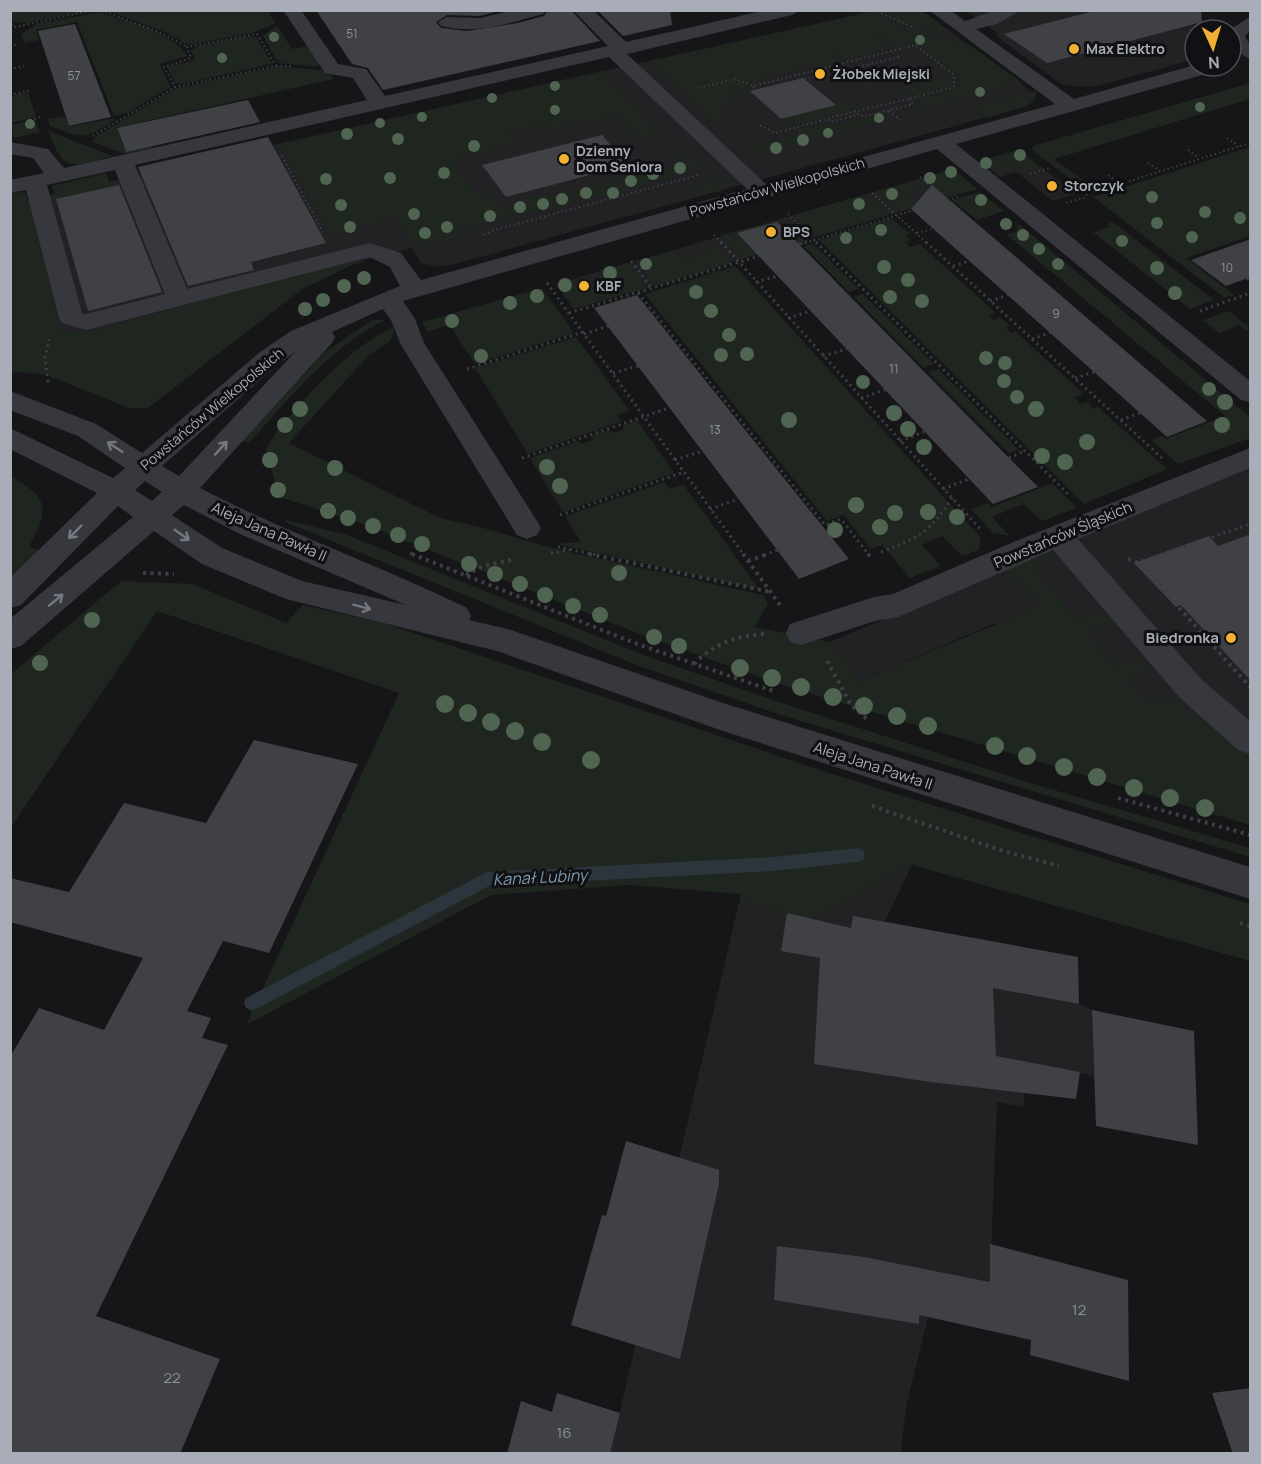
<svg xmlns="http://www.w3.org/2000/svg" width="1261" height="1464" viewBox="0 0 1261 1464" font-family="Manrope,sans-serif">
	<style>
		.built { fill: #222225 }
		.green { fill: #1e261f }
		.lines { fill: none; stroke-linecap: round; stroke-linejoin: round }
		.stream { fill: #2c353c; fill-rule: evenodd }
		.building { fill: #404145 }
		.path-far2 { stroke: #3d3f44; stroke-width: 2; stroke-dasharray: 1.5 3; stroke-linecap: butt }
		.path-far1 { stroke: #3d3f44; stroke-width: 3; stroke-dasharray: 2 4; stroke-linecap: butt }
		.path { stroke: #3d3f44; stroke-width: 4; stroke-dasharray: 3 4.5; stroke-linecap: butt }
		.minor { fill: #37383d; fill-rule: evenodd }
		.tree { fill: #506452 }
		.oneway { stroke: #757881 }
		.poi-dot { fill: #f2b134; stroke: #111113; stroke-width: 2 }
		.labels { text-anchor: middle; stroke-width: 6; stroke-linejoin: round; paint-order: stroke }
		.number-label { font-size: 12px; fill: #8e929b }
		.far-poi-label { font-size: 14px; font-weight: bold; fill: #a8adb8; stroke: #111113; text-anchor: start }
		.far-street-label { font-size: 14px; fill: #a8adb8; stroke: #111113 }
		.street-label { font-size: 15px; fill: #a8adb8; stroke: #111113 }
		.poi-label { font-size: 15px; font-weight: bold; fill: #a8adb8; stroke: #111113; text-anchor: end }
		.near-number-label { font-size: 15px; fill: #8e929b }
		.water-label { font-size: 16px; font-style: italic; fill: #7f9bb3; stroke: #111113 }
	</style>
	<rect width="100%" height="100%" fill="#161618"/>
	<g class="built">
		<path d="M873,11H922L1032,92L1036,91L1035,99L1027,106L451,265L438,267L421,263L412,248L87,332H61L27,200Z"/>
		<path d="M966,11H1172L1202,30H1195V59L1097,86L1076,87L1061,84L996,36L999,34Z"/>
		<path d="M1019,150L1076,194L1053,201L1016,172L1000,177L980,161Z"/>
		<path d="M953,169L977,189L574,309L556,284Z"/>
		<path d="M1250,465V801L995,623L860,681L830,642Z"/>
		<path d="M912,865L884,923L881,967L1079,1004L1092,1010L1094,1076L1025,1062L1024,1107L997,1102L990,1282L929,1270L928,1317L906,1407L901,1453L610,1454L739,902L811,919Z"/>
	</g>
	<g class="green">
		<path d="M10,11L11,10L89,11L24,23L13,21Z"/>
		<path d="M109,11H268L275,23L252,33L188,45L167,33Z"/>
		<path d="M878,11H922L954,34C927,32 902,23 878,11Z"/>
		<path d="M100,12C125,21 176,33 187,56L160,64L170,87L127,113L114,116L77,22L36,30L39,40L24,43L21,34L36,24Z"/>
		<path d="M869,12L905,27L970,45L1021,82L901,114L898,112L920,106L914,100L958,88L957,75L915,43L897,48L883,37L875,36L892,49L847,60L836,52L830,54L840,62L816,68L813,65L763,78L765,80L746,85L751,90L726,96L732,103L717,108L731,121L716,124L650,61Z"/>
		<path d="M277,26L292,49L308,46L321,64L316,67L278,63L263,36Z"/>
		<path d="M249,36L256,37L272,64L182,84L175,83L167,67L195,60L191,51L198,46Z"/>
		<path d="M279,66L328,71L334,79L116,128L124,148L150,143L152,148L125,154L93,142L95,137L174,89Z"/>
		<path d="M602,71L665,139L660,141L654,135L638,138L617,115L553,129L548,123L508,133L517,143L452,160L475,193L491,194L499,207L506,205L515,218L454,231L457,237L412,248L398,217L330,234L280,144Z"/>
		<path d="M951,75L953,86L911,97L901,88Z"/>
		<path d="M1250,83V99L1054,159L1088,184L1081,187L1032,150L1033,146Z"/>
		<path d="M1036,91L1035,99L1027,106L986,118L978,110L980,106Z"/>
		<path d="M28,92L36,117L11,123V96Z"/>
		<path d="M851,101L860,108L789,127L781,119Z"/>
		<path d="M882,115L886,119L748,156L742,150L797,135L793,130L826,122L831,125Z"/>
		<path d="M65,116L69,127L114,118L115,120C84,140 84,139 50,126L48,119Z"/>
		<path d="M35,120L40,132L14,138L11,125Z"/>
		<path d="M48,131L113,156C72,166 65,175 48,131Z"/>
		<path d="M1250,147V236L1186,258L1234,295L1225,298L1093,197Z"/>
		<path d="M1019,150L1041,168L1020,174L1009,165L991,170L980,161Z"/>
		<path d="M677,153L687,154L702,168L580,201L572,191L672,166L670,163L682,160Z"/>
		<path d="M953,169L977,189L899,212L877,191L919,179L927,186L905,192L914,200L940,193L924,178Z"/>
		<path d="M106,173L111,187L56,199L52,186Z"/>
		<path d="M729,176L732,183C717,197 705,194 688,187Z"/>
		<path d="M20,192L25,193L29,204L61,332H87L347,262L369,261L352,265L301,290L148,408H129L46,375L11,371L10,194Z"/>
		<path d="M980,192L1004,211L977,220L952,200Z"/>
		<path d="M547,193L551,197L567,194L573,203L523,216L513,203Z"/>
		<path d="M866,194L889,215L816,237L794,215Z"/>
		<path d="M891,218L910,234L906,236L911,240L905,242L910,247L920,244L996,313L989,316L993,320L1000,317L1010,326L1006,328L1011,333L1016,332L1084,394L1074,397L1080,404L1087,402L1094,409L1098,407L1167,469L1084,504L819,240Z"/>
		<path d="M790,221L810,240L742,259L721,235L756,226L765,236L794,228Z"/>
		<path d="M1113,222L1214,300L1190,309L1093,232L1110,227L1107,224Z"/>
		<path d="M1018,223L1250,417V438L1178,464L1151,440L1162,436L1165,439L1225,416L1006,234L1016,232Z"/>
		<path d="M714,243L732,263L655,286L636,261L674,250L682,260L711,252L706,245Z"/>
		<path d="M813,244L859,289L849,292L804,246Z"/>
		<path d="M628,263L647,288L574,309L556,284L570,280L578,290L608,282L601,270Z"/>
		<path d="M735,266L981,538L979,550L962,556L942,536L922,545L941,566L910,578L882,545L870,549L844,515L827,521L645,294Z"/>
		<path d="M542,288L574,333L475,364L449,325L427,332L422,322Z"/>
		<path d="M863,294L934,364L924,368L854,297Z"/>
		<path d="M1229,311L1250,328V329L1246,331L1239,325L1219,333L1203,320Z"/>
		<path d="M372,320H385C329,348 290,398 249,443L242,441L325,352Z"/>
		<path d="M393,327L394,332L390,341L368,356L289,443L440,518L480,527L552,548L763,595L768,603L755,627L830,642L860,681L1042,605L1006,568C1021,561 1043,545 1057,557L1033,567L1077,620L1095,613L1108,617L1109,623L1088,632L1116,667L1135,659L1146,662L1149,670L1128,680L1147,704L1164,698H1175L1194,717L1224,728L1250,759V825L782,685L645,636L366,525L279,497L266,449C291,408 350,347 393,327Z"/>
		<path d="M576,337L629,410L617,415L622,421L528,454L475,368Z"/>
		<path d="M938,369L1019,450L1009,453L928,372Z"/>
		<path d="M637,420L674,473L563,512L530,458L578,441L581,444L593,440L591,436L609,430L613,433L624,429L622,426Z"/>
		<path d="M11,477C49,497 50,510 29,546L39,551L11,579Z"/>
		<path d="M665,482L670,489L683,484L759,589L556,544L581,542L565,516Z"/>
		<path d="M1052,483L1077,508L1042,521L1023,504L992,517L1010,536L993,533L971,509L988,503L992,507Z"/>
		<path d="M286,520L347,535L646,656L782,703L1027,782L1250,848V857L778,714L639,666L285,522Z"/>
		<path d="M121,581L193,584L286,623L303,605L384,623L826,772L1250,904V961L912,865L811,919L739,902L741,894L629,885L491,895L246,1025L399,693L157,611L11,827V674Z"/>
	</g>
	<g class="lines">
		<path class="stream" d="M858,848L863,850L865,855L863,860L858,862L773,871L489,886L258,1008L252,1011L246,1008L244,1003L246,998L487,872L773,857Z"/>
	</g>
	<g class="building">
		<path d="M316,10H502L480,16L447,15L436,22L441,28L467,31L518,23L544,16L548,10H571L600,41L383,90L368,68L352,64Z"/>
		<path d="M597,10H670L672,25L623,36Z"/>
		<path d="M1098,10H1201L1202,22L1047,63L1004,34Z"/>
		<path d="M75,24L111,117L69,126L38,31Z"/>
		<path d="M803,78L836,105L781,119L750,91Z"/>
		<path d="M248,100L260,122L126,152L117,128Z"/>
		<path d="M602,135L628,165L506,197L482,165Z"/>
		<path d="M268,137L326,243L251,262L254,270L188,286L138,167Z"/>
		<path d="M119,185L162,292L88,311L56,199Z"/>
		<path d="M932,185L1207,421L1167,437L911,209Z"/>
		<path d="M777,222L1009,458L1038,487L993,504L737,233Z"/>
		<path d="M1251,239V277L1226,286L1191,260Z"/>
		<path d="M637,295L721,400L849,559L799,579L594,308Z"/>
		<path d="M1251,534V681L1181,605L1176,607L1134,563L1209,536L1218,546Z"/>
		<path d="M254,740L358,764L269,953L223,941L187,1011L211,1018L202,1038L228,1045L96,1316L220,1359L180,1454H10V1057L39,1008L104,1030L143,958L10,922V878L69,892L124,803L206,823Z"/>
		<path d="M787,913L851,928L853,916L1078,957L1079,1004L993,988L996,1056L1080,1072L1076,1099L923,1081L814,1064L820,958L781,951Z"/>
		<path d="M1092,1010L1194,1031L1198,1145L1096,1126Z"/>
		<path d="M626,1141L719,1170V1184L680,1359L571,1325L602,1215L606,1216Z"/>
		<path d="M990,1244L1128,1280L1129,1381L1030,1355L1031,1340L919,1315V1324L774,1300L777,1246L864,1257L990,1282Z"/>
		<path d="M1251,1388V1454H1233L1212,1393Z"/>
		<path d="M557,1393L620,1413L610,1454H507L521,1401L552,1412Z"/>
	</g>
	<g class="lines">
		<g class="path-far2">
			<path d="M101,10L166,35L187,47"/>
			<path d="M873,10L915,28"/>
			<path d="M10,20L13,27"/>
			<path d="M1200,23V30"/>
			<path d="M10,28L95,10"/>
			<path d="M257,34L276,66L175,87L164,67L191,58L187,47Z"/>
			<path d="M10,46L18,44"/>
			<path d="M276,66H291"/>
			<path d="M854,68L902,56"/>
			<path d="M10,69L24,66"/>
			<path d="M753,87L758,91L821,75"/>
			<path d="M699,88L735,79L753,86L915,45L954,75V87L908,99L913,104L863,117L860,114L831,122L827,119L775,133L759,125"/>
			<path d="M10,95L32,90"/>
			<path d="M889,111L900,120"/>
			<path d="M828,118L908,99"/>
			<path d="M30,120L41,117"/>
			<path d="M93,136L175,87"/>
			<path d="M1227,138L1239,146"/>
			<path d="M1188,150L1199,158"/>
			<path d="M282,156L323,232"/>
			<path d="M1148,163L1160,171"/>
			<path d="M1030,174L1050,168"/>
			<path d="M1108,175L1120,183"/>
			<path d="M920,177L931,186L928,187"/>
			<path d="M872,193L928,244"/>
			<path d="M1086,195L1250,143"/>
			<path d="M1066,203L1087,197"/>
			<path d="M788,214L818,244"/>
			<path d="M917,233L933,229"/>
			<path d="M484,235L494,230L699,175"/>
			<path d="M714,235L722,244"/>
			<path d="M801,244L958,197"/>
		</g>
		<g class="path-far1">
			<path d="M721,242L981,530"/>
			<path d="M816,242L1069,495"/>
			<path d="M926,242L1163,459"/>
			<path d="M631,261L652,289"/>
			<path d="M953,266L969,261"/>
			<path d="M1247,278L1250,281"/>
			<path d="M756,282L778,276"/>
			<path d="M547,283L744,555"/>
			<path d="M638,293L825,525L841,519L869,555"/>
			<path d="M990,301L1008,295"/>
			<path d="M1200,311L1250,293"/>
			<path d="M569,313L806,242"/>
			<path d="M788,318L811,311"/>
			<path d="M584,334L608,326"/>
			<path d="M1032,339L1050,333"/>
			<path d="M823,356L847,349"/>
			<path d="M467,369L583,332"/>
			<path d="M613,373L638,366"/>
			<path d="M1075,378L1094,372"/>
			<path d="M48,382L45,358L49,339"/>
			<path d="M861,398L885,390"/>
			<path d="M1121,420L1140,413"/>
			<path d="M900,441L924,432"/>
			<path d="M522,458L669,408"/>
			<path d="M1009,458L1025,451"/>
			<path d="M675,460L703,451"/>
			<path d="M943,489L969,479"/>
			<path d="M710,509L739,499"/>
			<path d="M560,515L684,472"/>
			<path d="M558,547L597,555"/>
			<path d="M881,552C919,538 930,532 952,498"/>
			<path d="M410,553L415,555"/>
			<path d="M551,553L570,550"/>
			<path d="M764,555L778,550"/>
			<path d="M1161,555L1250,524"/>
		</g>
		<g class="path">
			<path d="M412,554L637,644L776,692"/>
			<path d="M589,554L771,592"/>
			<path d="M743,554L780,605"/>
			<path d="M868,554L870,556"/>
			<path d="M1128,559L1138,563L1165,554"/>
			<path d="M1152,559L1158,567"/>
			<path d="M748,561L768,554"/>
			<path d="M1139,563L1250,687"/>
			<path d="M143,573L174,574"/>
			<path d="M466,575L483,566L511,560"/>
			<path d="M827,661L851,705L869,721"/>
			<path d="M694,664C714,643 737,636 765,634"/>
			<path d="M1118,798L1250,835"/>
			<path d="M872,806L1000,850L1059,866"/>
			<path d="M1240,923L1250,926"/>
		</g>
		<g class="minor">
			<path d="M283,10H301L338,64L366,69L385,96L608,46L573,10H593L626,42L766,10H801L792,15L627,54L766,184L1055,104L929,10H950L965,21L996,10H1021L997,24L976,29L1074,99L1195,65L1223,66L1220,70L956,144L1250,381V402L1241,400L937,149L403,301L415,319L424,343L537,521L541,528L537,535L527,539L517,535L400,343L391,320L383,309L332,332L335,337L332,343L200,488C287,533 379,565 467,608L471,616L469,620L511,630L723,703L1250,867V899L723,731L497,651L286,599L202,564L154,531L21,646L10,649V619L133,517L118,506L21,605L10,608V578L97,493L10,449V428L113,478L125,468L78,436L10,410V391L96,424L142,453L260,352L291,331L400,286L390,267L370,257L86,330L62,323L59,318L26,190L10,193V180L44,173L33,158L10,154V142L48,149L64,168L367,100L353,78L325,73ZM609,57L747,189L421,280L401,253L370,243L187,289L135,165ZM115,170L165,294L86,314L82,313L47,185ZM295,352L179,476L162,466L278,364ZM145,481L162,492L152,501L135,490ZM184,505L240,534L406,605L302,581L222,548L172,515Z"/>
			<path d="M514,10H546L543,14C509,23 476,35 441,26L438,22L447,17L480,18Z"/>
			<path d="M1250,17V31L1245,36L1250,45V59L1232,49L1231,30H1229Z"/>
			<path d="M1250,448V468L1078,539L1202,680L1250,721V754L1238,750L1180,698L1053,550L898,617L875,621L801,645L790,642L786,633L790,624L874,597L893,594L1011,543Z"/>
		</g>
	</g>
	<g class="tree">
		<circle cx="274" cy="37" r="5"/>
		<circle cx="920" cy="40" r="5"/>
		<circle cx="222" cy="58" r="5"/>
		<circle cx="555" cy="86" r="5"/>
		<circle cx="980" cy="92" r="5"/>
		<circle cx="492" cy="98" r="5"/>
		<circle cx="1200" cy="107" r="5"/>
		<circle cx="555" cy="110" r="5"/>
		<circle cx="422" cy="117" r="5"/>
		<circle cx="879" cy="118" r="5"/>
		<circle cx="380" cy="123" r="5"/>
		<circle cx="30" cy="124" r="5"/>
		<circle cx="828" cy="133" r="5"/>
		<circle cx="347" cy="134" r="6"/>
		<circle cx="398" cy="139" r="6"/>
		<circle cx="803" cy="140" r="6"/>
		<circle cx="474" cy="146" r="6"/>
		<circle cx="776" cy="148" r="6"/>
		<circle cx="1020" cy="155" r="6"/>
		<circle cx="986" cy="163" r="6"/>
		<circle cx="680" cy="168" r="6"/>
		<circle cx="951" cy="172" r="6"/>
		<circle cx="444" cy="173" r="6"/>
		<circle cx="653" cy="174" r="6"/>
		<circle cx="390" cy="178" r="6"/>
		<circle cx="930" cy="178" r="6"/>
		<circle cx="326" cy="179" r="6"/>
		<circle cx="631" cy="181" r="6"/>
		<circle cx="586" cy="193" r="6"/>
		<circle cx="613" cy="193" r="6"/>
		<circle cx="892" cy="194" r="6"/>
		<circle cx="1152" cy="197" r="6"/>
		<circle cx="562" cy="199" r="6"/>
		<circle cx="981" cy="200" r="6"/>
		<circle cx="543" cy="204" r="6"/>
		<circle cx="859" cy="204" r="6"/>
		<circle cx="341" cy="205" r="6"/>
		<circle cx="520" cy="207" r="6"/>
		<circle cx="1205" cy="212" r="6"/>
		<circle cx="414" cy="214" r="6"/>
		<circle cx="490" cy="216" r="6"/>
		<circle cx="1240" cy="218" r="6"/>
		<circle cx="1157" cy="223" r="6"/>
		<circle cx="1006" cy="224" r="6"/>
		<circle cx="350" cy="227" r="6"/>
		<circle cx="447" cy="227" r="6"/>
		<circle cx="881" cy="230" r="6"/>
		<circle cx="425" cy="233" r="6"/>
		<circle cx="1023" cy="235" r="6"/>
		<circle cx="1192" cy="237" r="6"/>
		<circle cx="846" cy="238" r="6"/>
		<circle cx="1122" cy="241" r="6"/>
		<circle cx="1039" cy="249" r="6"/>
		<circle cx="646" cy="264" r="6"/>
		<circle cx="1058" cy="264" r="6"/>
		<circle cx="884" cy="267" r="7"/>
		<circle cx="1157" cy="268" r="7"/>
		<circle cx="610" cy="273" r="7"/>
		<circle cx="364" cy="278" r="7"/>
		<circle cx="908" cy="280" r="7"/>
		<circle cx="565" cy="285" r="7"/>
		<circle cx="344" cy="286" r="7"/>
		<circle cx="696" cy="292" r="7"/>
		<circle cx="1175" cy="293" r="7"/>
		<circle cx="537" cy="296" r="7"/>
		<circle cx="890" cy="297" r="7"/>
		<circle cx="323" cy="300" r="7"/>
		<circle cx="922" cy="301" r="7"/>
		<circle cx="510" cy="303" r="7"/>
		<circle cx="305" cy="309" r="7"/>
		<circle cx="711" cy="311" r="7"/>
		<circle cx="452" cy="321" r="7"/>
		<circle cx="729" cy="335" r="7"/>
		<circle cx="747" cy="354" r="7"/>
		<circle cx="721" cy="355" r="7"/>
		<circle cx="481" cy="356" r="7"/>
		<circle cx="986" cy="358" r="7"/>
		<circle cx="1005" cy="363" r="7"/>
		<circle cx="1004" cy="381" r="7"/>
		<circle cx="863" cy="382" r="7"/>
		<circle cx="1209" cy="389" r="7"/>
		<circle cx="1017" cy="397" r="7"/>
		<circle cx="1225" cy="402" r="8"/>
		<circle cx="300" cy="409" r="8"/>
		<circle cx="1036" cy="409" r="8"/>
		<circle cx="894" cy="413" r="8"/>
		<circle cx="789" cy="420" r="8"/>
		<circle cx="285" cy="425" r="8"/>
		<circle cx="1222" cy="425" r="8"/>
		<circle cx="908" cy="429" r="8"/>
		<circle cx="1087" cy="442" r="8"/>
		<circle cx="924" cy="447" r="8"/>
		<circle cx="1042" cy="456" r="8"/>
		<circle cx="270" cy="460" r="8"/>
		<circle cx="1065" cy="462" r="8"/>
		<circle cx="547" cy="467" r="8"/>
		<circle cx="335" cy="468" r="8"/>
		<circle cx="560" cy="486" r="8"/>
		<circle cx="278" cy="490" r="8"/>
		<circle cx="856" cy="505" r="8"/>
		<circle cx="328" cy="511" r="8"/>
		<circle cx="928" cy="512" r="8"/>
		<circle cx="895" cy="513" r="8"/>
		<circle cx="957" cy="517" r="8"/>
		<circle cx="348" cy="518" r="8"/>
		<circle cx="373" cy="526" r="8"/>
		<circle cx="880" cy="527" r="8"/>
		<circle cx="835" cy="530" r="8"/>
		<circle cx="398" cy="535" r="8"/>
		<circle cx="422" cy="544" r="8"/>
		<circle cx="469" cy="564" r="8"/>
		<circle cx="619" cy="573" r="8"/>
		<circle cx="495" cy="574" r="8"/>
		<circle cx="520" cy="584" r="8"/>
		<circle cx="545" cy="595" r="8"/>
		<circle cx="573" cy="606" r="8"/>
		<circle cx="600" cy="615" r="8"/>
		<circle cx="92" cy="620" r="8"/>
		<circle cx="654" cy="637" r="8"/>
		<circle cx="679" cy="646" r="8"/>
		<circle cx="40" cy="663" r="8"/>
		<circle cx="740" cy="668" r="9"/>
		<circle cx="772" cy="678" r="9"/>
		<circle cx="801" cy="687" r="9"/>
		<circle cx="833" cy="697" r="9"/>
		<circle cx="445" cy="704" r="9"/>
		<circle cx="864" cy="706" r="9"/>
		<circle cx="468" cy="713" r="9"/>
		<circle cx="897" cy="716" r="9"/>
		<circle cx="491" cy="722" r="9"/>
		<circle cx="928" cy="726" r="9"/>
		<circle cx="515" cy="731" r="9"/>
		<circle cx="542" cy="742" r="9"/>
		<circle cx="995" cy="746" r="9"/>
		<circle cx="1027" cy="756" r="9"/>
		<circle cx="591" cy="760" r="9"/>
		<circle cx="1064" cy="767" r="9"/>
		<circle cx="1097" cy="777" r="9"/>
		<circle cx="1134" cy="788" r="9"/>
		<circle cx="1170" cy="798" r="9"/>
		<circle cx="1205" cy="808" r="9"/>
	</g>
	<defs><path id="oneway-shaft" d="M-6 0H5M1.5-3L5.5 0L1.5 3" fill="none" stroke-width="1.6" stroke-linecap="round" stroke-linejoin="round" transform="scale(1.5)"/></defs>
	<g class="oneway">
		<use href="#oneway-shaft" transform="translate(115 447) rotate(-147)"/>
		<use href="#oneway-shaft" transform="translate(221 448) rotate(-48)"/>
		<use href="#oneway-shaft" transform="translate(75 532) rotate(135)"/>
		<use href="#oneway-shaft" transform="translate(182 535) rotate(35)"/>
		<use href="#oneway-shaft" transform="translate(56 600) rotate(-39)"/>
		<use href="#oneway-shaft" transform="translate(362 607) rotate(15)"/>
	</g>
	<g class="poi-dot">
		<circle cx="1074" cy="49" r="6"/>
		<circle cx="820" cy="74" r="6"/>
		<circle cx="564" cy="159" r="6"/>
		<circle cx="1052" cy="186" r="6"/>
		<circle cx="771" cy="232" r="6"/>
		<circle cx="584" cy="286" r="6"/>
		<circle cx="1231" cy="638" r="6"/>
	</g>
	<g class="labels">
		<g class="number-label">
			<text x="352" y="38">51</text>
			<text x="74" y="80">57</text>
			<text x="1227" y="272">10</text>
			<text x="1056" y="318">9</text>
			<text x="894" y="373">11</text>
			<text x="715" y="434">13</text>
		</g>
		<g class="far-poi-label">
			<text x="1086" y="54">Max Elektro</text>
			<text x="832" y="79">Żłobek Miejski</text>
			<text x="576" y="156">Dzienny<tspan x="576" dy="16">Dom Seniora</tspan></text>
			<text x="1064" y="191">Storczyk</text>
			<text x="783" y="237">BPS</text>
			<text x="596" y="291">KBF</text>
		</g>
		<g class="far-street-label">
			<text transform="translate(777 187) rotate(-16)" y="5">Powstańców Wielkopolskich</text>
			<text transform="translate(212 409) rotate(-40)" y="5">Powstańców Wielkopolskich</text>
		</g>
		<g class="street-label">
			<text transform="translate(269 532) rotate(24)" y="5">Aleja Jana Pawła II</text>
			<text transform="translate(1063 535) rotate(-23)" y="5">Powstańców Śląskich</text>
			<text transform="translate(873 766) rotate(18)" y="5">Aleja Jana Pawła II</text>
		</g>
		<g class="poi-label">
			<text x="1219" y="643">Biedronka</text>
		</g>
		<g class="near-number-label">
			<text x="1079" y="1315">12</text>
			<text x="172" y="1383">22</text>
			<text x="564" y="1438">16</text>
		</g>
		<g class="water-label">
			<text transform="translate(540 877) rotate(-3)" y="6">Kanał Lubiny</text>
		</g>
	</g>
	<rect width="1261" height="1464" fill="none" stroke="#a8adb8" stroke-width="24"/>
	<g transform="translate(1213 48) rotate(176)"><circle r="28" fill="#111113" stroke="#4d4f55" stroke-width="1.5"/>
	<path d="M0-4.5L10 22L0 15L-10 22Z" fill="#f2b134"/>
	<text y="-9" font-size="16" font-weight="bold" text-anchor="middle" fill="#a8adb8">N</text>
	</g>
</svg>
